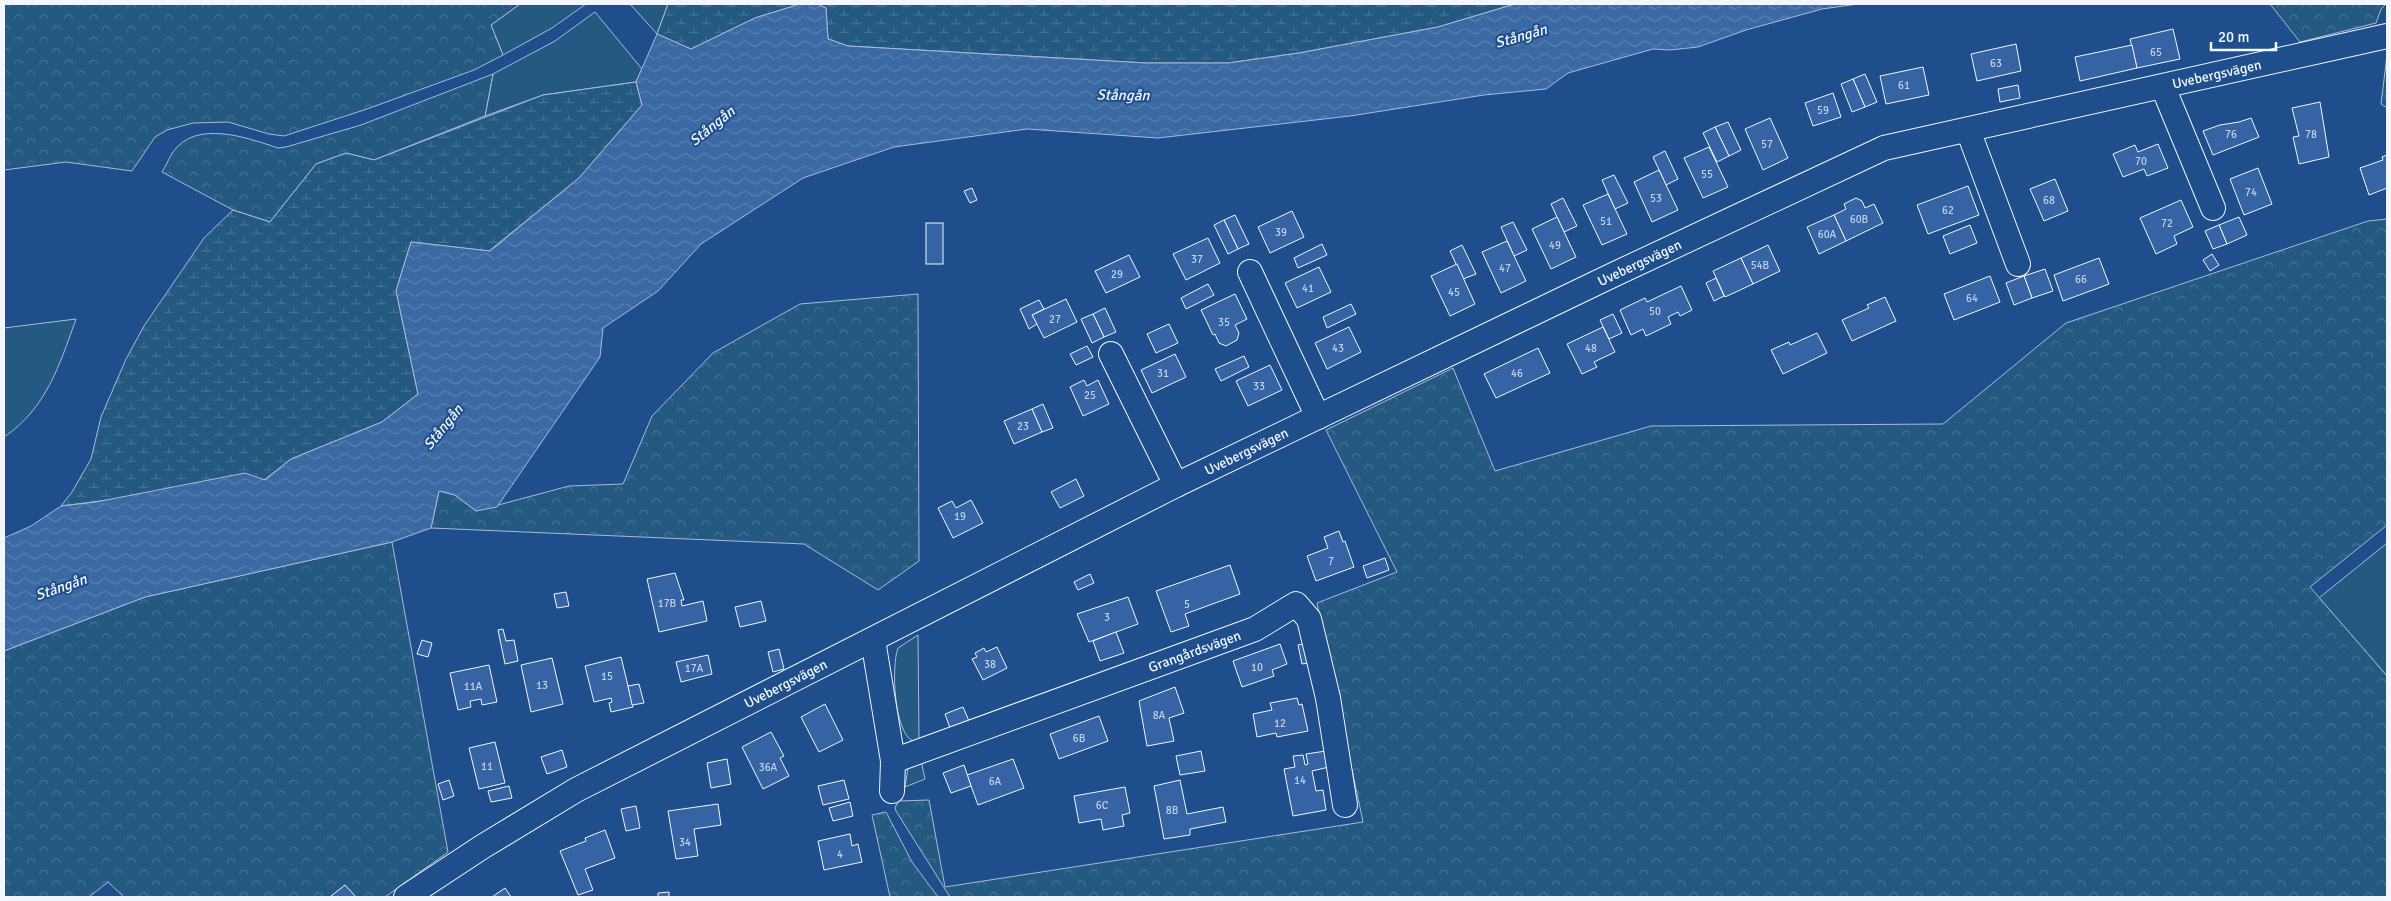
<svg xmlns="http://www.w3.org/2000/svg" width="2391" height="901" viewBox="0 0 2391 901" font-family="Signika,sans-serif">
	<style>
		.green { fill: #245a82; stroke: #a8bbd7 }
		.forest { fill: url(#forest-crowns); stroke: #a8bbd7 }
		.wetland { fill: url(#wetland-marsh); stroke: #a8bbd7 }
		.water { fill: url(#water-waves); stroke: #a8bbd7 }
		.building { fill: #3563a3; stroke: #f2f6ff }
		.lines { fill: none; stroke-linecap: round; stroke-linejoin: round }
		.minor-casing { stroke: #f2f6ff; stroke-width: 26 }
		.minor { stroke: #1f4e8c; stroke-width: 24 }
		.labels { text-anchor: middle; stroke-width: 4; stroke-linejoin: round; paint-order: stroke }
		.number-label { font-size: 11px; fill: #c3d1e8 }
		.street-label { font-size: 14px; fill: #f2f6ff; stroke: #1f4e8c }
		.water-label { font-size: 15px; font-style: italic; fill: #f2f6ff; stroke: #1f4e8c }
	</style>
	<defs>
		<pattern id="forest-crowns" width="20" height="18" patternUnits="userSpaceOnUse" patternTransform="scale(1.25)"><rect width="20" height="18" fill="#245a82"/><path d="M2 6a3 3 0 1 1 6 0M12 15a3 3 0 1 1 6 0" fill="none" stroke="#447295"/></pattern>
		<pattern id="wetland-marsh" width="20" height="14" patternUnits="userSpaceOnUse" patternTransform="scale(1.25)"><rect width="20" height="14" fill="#245a82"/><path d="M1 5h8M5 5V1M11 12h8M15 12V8" fill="none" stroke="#447295"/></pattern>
		<pattern id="water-waves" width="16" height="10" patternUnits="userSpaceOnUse" patternTransform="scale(1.25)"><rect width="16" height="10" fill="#3b69a3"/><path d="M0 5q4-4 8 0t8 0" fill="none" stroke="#587fb1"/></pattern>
	</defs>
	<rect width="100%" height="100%" fill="#1f4e8c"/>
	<g class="green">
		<path d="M520,4H586L552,28L503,55L491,25Z"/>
		<path d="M630,4H668L657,34Z"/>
		<path d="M595,12L642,69L636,82L543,95L485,116L493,74L555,41Z"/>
		<path d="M76,319C60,364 46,409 4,437V328Z"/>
		<path d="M2387,543V676L2319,598Z"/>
		<path d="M918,635L919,740L913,741C894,733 891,666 898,648Z"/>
		<path d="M921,760L925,779L905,787L908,768Z"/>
	</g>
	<g class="forest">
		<path d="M4,4H520L491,25L503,55L474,70L367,109L284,136L269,134L228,122L193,123L167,130L155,137L132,171L66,162L4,170Z"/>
		<path d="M2270,4H2386L2381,9L2376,23L2300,42Z"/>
		<path d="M2387,55V108L2381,104Z"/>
		<path d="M493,74L485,116L374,160L346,153L316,164L270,222L233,210L162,172C166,166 169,158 173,152C196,119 248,138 278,148L286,147L361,125Z"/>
		<path d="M2387,219V525L2310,587L2387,676V897H950L896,811L895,807L899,801L929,800L945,887L1363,822L1317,603L1397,572L1326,430L1453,368L1495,471L1651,426L1943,424L2066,323L2368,221Z"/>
		<path d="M918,294L919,561L878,590L804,544L431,528L439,491L455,495L476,511L569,486L623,484L652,416L713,353L800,304Z"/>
		<path d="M392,542L448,852L385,897H124L108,882L89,897H4V651L145,597Z"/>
		<path d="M886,812L912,862L938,897H890L872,815Z"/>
	</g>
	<g class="wetland">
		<path d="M668,4H800L755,18L691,49L657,34Z"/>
		<path d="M817,4H1515L1438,27L1299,53L1228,63H1146L848,46L828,39L826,8Z"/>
		<path d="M636,82L642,105L579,178L489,251L411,242L396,291L418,394L382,422L291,459L264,480L61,506L72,492L91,459L101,417L126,359L144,326L204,238L233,210L270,222L316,164L346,153L374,160L543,95Z"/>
	</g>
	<path class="water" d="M800,4H817L826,8L828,39L848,46L1146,63H1228L1299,53L1438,27L1515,4H1858L1822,9L1746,30L1698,47L1670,50L1653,49L1568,73L1546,89L1484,95L1350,116L1158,138L1027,129L894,147L803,178L701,244L658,291L603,328L600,357L497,507L476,511L455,495L439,491L431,528L392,542L145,597L4,651V538L31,526L61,506L96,502L245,473L265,480L291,459L382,422L418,394L396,291L411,242L490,251L579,178L642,105L636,82L657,34L691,49L755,18Z"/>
	<g class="building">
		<path d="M2173,29L2180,59L2137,68L2130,39Z"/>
		<path d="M2016,44L2021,71L1977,81L1971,54Z"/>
		<path d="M2132,45L2137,68L2080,81L2075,57Z"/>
		<path d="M1923,67L1929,95L1886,104L1880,76Z"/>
		<path d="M1865,74L1877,102L1865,107L1853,79Z"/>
		<path d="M1853,79L1865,107L1852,112L1841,84Z"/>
		<path d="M2018,85L2020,98L2000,102L1998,89Z"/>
		<path d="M1833,93L1841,117L1813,126L1805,103Z"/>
		<path d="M2320,102L2329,157L2299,164L2293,137L2299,136L2292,108Z"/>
		<path d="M1770,118L1788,158L1763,170L1745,129Z"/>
		<path d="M2251,118L2259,137L2213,155L2203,131L2220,125L2239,122Z"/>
		<path d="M1728,122L1741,150L1729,156L1715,127Z"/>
		<path d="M1715,127L1729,156L1717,162L1703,133Z"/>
		<path d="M2158,144L2168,168L2147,176L2144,169L2123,177L2113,154L2135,145L2138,152Z"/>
		<path d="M1709,147L1728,187L1703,198L1684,158Z"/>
		<path d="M1665,151L1678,179L1666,185L1653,157Z"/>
		<path d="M2387,155V188L2369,195L2360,168L2383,160L2382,157Z"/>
		<path d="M2258,168L2272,204L2244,215L2230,179Z"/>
		<path d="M1659,170L1678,210L1652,222L1634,182Z"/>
		<path d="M1614,175L1628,203L1615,209L1602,180Z"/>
		<path d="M2055,179L2068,211L2044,221L2030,189Z"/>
		<path d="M1968,186L1979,215L1928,234L1917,205Z"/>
		<path d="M972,188L977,200L970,203L964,191Z"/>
		<path d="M1608,194L1627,234L1602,245L1583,205Z"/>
		<path d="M1563,198L1577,226L1564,232L1551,204Z"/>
		<path d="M1856,198L1862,201L1865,208L1874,204L1883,223L1846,241L1834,215L1846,209L1844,204Z"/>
		<path d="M2181,200L2193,227L2174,236L2177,244L2156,254L2140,218Z"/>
		<path d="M1292,211L1304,237L1270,253L1258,227Z"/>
		<path d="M1235,215L1249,244L1238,249L1224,220Z"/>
		<path d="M1834,215L1846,241L1819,254L1807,227Z"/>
		<path d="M1557,217L1576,257L1551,269L1532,229Z"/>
		<path d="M2239,217L2247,235L2227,244L2219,225Z"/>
		<path d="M1224,220L1238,249L1228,254L1214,225Z"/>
		<path d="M1513,222L1527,250L1514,256L1501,227Z"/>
		<rect x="926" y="223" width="17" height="41"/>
		<path d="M1970,225L1977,243L1950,254L1943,236Z"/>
		<path d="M2219,225L2227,244L2213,249L2205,231Z"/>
		<path d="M1208,238L1220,263L1186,280L1173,254Z"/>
		<path d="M1507,241L1526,281L1501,293L1482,252Z"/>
		<path d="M1322,244L1327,255L1298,268L1294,258Z"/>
		<path d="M1462,245L1476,274L1463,279L1450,251Z"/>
		<path d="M1768,245L1780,271L1753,284L1741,258Z"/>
		<path d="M2212,254L2219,265L2210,271L2203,260Z"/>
		<path d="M1129,255L1140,277L1106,293L1095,271Z"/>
		<path d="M1741,258L1753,284L1725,297L1713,271Z"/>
		<path d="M2099,258L2109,284L2063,301L2054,275Z"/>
		<path d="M1457,264L1475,304L1450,316L1431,276Z"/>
		<path d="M1319,267L1331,292L1297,308L1285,283Z"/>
		<path d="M2045,269L2053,291L2032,298L2024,276Z"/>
		<path d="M1990,276L2000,302L1954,320L1944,294Z"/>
		<path d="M2024,276L2032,298L2014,305L2006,283Z"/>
		<path d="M1716,278L1724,296L1714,301L1706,283Z"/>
		<path d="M1208,284L1214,295L1186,309L1181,298Z"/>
		<path d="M1681,286L1692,310L1680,316L1678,312L1668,317L1671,324L1646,336L1643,329L1631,335L1620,310L1645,298L1647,302Z"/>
		<path d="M1235,294L1247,319L1235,325L1239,333L1237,340L1226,346L1219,343L1215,334L1213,335L1201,310Z"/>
		<path d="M1885,297L1896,321L1852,341L1842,320L1869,308L1867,305Z"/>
		<path d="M1066,299L1077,322L1044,338L1032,315Z"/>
		<path d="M1039,300L1044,309L1032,315L1037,324L1029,329L1020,309Z"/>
		<path d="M1351,304L1356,314L1327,328L1323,317Z"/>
		<path d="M1105,308L1116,332L1104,337L1093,314Z"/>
		<path d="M1093,314L1104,337L1092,343L1081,319Z"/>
		<path d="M1613,314L1622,333L1609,339L1600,320Z"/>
		<path d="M1169,324L1178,343L1156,353L1147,334Z"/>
		<path d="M1349,327L1361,352L1327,369L1315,343Z"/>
		<path d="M1603,327L1615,352L1594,362L1597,367L1582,374L1567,344Z"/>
		<path d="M1817,333L1827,353L1783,374L1771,350L1789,342L1790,345Z"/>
		<path d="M1087,346L1093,357L1076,365L1070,354Z"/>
		<path d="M1538,348L1550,373L1496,398L1484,374Z"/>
		<path d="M1175,354L1186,377L1152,393L1141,370Z"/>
		<path d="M1244,356L1249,367L1221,381L1215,369Z"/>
		<path d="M1270,365L1282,390L1248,406L1236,381Z"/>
		<path d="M1084,380L1087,386L1098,380L1109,404L1083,416L1070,387Z"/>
		<path d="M1043,404L1053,428L1042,432L1032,409Z"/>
		<path d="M1032,409L1042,432L1014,444L1004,421Z"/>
		<path d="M1076,479L1084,496L1060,508L1051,492Z"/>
		<path d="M971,500L983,523L953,538L938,508L952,501L956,508Z"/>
		<path d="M1339,531L1343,542L1345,541L1354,567L1316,581L1307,556L1328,548L1324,537Z"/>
		<path d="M1385,558L1389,570L1367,578L1363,566Z"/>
		<path d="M1230,565L1240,594L1185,614L1189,626L1171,632L1156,591Z"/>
		<path d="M675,573L684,600H681L682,606L703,601L707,621L659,632L647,579Z"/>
		<path d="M1090,574L1094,583L1078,590L1074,582Z"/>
		<path d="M566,592L569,606L557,608L554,594Z"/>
		<path d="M1128,597L1138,624L1089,642L1077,614Z"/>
		<path d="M761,601L766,621L740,627L735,607Z"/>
		<path d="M503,629L506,641L514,640L518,661L505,664L498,630Z"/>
		<path d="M1116,632L1124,653L1100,661L1093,641Z"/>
		<path d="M422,640L432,643L428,657L417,654Z"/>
		<path d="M1311,642L1315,662L1302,664L1298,645Z"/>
		<path d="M1280,644L1287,664L1272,670L1274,676L1242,687L1233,661Z"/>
		<path d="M997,647L1007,668L983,680L972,659L977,657L975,653L984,648L986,652Z"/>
		<path d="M779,649L784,669L773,672L768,652Z"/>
		<path d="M708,655L712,674L681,682L676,662Z"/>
		<path d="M621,657L633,707L611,712L609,703L612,702L611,698L594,702L585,666Z"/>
		<path d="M552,658L563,704L531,712L521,665Z"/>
		<path d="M489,665L497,702L482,705L481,699L470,701L471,707L458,710L450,673Z"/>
		<path d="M639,684L644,703L632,705L628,686Z"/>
		<path d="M1175,687L1184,713L1169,718L1174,741L1147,746L1139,701Z"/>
		<path d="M1297,698L1299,705L1302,704L1308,731L1277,737L1276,733L1257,737L1253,714L1272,710L1270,703Z"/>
		<path d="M825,704L843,740L819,752L801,717Z"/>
		<path d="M963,707L969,721L950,728L945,714Z"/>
		<path d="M1099,716L1108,741L1059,759L1050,734Z"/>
		<path d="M771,732L784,756L780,758L789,776L763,789L742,747Z"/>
		<path d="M495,742L505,783L479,789L469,748Z"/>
		<path d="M562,750L567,767L547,774L541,757Z"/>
		<path d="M1201,751L1205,771L1180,775L1176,756Z"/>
		<path d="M1326,751L1329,767L1312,771L1316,791L1323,790L1326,810L1293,816L1284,769L1295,767L1293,756L1303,755L1305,765L1308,764L1306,754Z"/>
		<path d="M727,759L731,784L711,788L707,763Z"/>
		<path d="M1013,759L1024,788L978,805L967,775Z"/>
		<path d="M964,765L971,786L951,793L943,773Z"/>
		<path d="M449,780L454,796L443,800L438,784Z"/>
		<path d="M844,780L849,799L823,805L818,786Z"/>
		<path d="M1180,780L1187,814L1223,807L1226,822L1190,829V835L1164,839L1154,786Z"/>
		<path d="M509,786L512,798L491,802L488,791Z"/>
		<path d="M1125,787L1130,813L1122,815L1124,826L1103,830L1101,819L1079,823L1074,796Z"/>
		<path d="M850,802L853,816L833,821L829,808Z"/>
		<path d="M718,804L721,825L694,829L698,856L676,859L668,811Z"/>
		<path d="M636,806L640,828L626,831L621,809Z"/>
		<path d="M605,830L615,858L585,869L593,890L578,895L560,851L586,841L585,838Z"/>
		<path d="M850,834L852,846L858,844L862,862L824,870L818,841Z"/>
		<path d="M345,885L356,897H332L331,896Z"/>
		<path d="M505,888L511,897H492Z"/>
		<path d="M669,892V897H658V893Z"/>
	</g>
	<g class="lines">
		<defs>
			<g id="minor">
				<path d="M2163,87L2213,208"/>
				<path d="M1968,130L2018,264"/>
				<path d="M1250,272L1318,417"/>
				<path d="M1111,354L1176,485"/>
				<path d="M873,640L893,761L892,791"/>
				<path id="s1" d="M893,761L1255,629L1296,604L1309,619L1328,698L1345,805"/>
				<path id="s2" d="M406,897L482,847L576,790L1176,485L1615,274L1884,148L2387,36"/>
			</g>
		</defs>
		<use href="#minor" class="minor-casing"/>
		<use href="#minor" class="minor"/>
	</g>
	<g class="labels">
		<g class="number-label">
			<text x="2156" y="56">65</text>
			<text x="1996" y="67">63</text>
			<text x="1904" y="89">61</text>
			<text x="1823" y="114">59</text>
			<text x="2231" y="138">76</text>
			<text x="2311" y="138">78</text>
			<text x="1767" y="148">57</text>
			<text x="2141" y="165">70</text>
			<text x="1707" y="178">55</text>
			<text x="2251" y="196">74</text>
			<text x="1656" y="202">53</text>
			<text x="2049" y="204">68</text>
			<text x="1948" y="214">62</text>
			<text x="1859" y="223">60B</text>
			<text x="1606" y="225">51</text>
			<text x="2167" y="227">72</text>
			<text x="1281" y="236">39</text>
			<text x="1827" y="238">60A</text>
			<text x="1555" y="249">49</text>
			<text x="1197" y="263">37</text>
			<text x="1760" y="269">54B</text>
			<text x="1505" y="272">47</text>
			<text x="1117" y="278">29</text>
			<text x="2081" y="283">66</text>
			<text x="1308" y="292">41</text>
			<text x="1454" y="296">45</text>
			<text x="1972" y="302">64</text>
			<text x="1655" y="315">50</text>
			<text x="1055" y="323">27</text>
			<text x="1224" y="326">35</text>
			<text x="1338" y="352">43</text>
			<text x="1591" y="352">48</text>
			<text x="1163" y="377">31</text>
			<text x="1517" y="377">46</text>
			<text x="1259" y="390">33</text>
			<text x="1090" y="399">25</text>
			<text x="1023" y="430">23</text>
			<text x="960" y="520">19</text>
			<text x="1331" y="565">7</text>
			<text x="667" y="607">17B</text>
			<text x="1187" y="608">5</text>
			<text x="1107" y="621">3</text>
			<text x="990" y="668">38</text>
			<text x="1257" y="671">10</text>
			<text x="694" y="672">17A</text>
			<text x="607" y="680">15</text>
			<text x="542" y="689">13</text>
			<text x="473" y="690">11A</text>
			<text x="1159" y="719">8A</text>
			<text x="1280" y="727">12</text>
			<text x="1079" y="742">6B</text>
			<text x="487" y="770">11</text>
			<text x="768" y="771">36A</text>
			<text x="1300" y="784">14</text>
			<text x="995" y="785">6A</text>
			<text x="1102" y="809">6C</text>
			<text x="1172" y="814">8B</text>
			<text x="685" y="846">34</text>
			<text x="840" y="858">4</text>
		</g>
		<g class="street-label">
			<text dy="5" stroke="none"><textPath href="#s2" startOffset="1999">Uvebergsvägen</textPath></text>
			<text dy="5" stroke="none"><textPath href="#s2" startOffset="1388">Uvebergsvägen</textPath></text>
			<text dy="5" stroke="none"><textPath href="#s2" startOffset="952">Uvebergsvägen</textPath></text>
			<text dy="5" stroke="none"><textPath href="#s1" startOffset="321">Grangårdsvägen</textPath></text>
			<text dy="5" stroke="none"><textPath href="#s2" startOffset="436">Uvebergsvägen</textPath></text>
		</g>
		<g class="water-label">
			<text transform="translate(1521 36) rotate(-16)" y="5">Stångån</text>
			<text transform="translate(1123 95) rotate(1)" y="5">Stångån</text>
			<text transform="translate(712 126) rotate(-39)" y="5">Stångån</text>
			<text transform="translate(443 427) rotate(-51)" y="5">Stångån</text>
			<text transform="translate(61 587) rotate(-19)" y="5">Stångån</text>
		</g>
	</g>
	<rect width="2391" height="901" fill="none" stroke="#f2f6ff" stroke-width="10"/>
	<path d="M2211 42v8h65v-8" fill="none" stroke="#f2f6ff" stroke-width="2.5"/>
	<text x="2218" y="42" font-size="15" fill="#f2f6ff" stroke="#1f4e8c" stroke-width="4" paint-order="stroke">20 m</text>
</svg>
